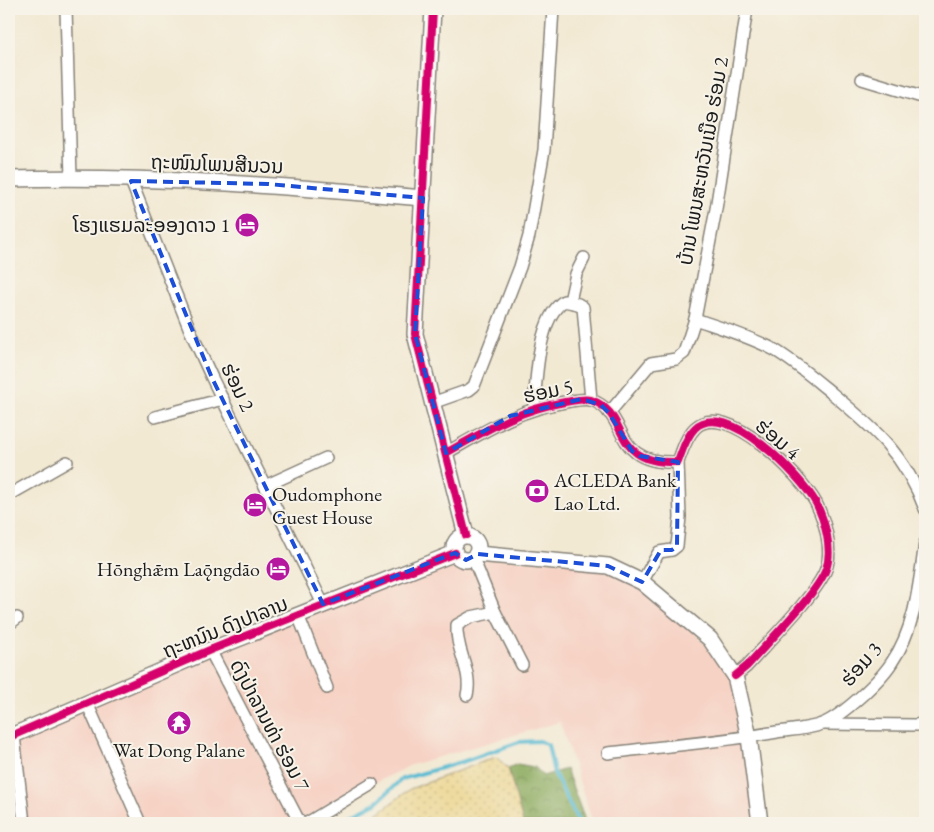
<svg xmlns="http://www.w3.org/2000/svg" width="934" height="832" viewBox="0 0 934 832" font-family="'EB Garamond','Noto Sans Lao',serif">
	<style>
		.built { fill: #f6d2c4 }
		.forest { fill: url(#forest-crowns); stroke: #54633d }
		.sand { fill: url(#sand-dots); stroke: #857b5d }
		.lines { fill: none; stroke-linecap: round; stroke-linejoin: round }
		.stream { stroke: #54bad2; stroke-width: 4 }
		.street-casing { stroke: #878278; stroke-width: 14 }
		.secondary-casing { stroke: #878278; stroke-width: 18 }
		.street { stroke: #fff; stroke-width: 11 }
		.secondary { stroke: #fff; stroke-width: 15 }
		.cycleway-casing { stroke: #f7f3e8; stroke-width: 11 }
		.cycleway { stroke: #d6006c; stroke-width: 8 }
		.marked { fill: none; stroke: #1d4ed8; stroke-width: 4; stroke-dasharray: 10 6; stroke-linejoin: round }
		.labels { text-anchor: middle; stroke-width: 4; stroke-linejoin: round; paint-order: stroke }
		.street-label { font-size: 20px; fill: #1c1c1c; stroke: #f7f3e8 }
		.poi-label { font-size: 20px; fill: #1c1c1c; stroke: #f7f3e8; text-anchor: end }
	</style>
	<defs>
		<pattern id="forest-crowns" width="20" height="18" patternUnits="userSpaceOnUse" patternTransform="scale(1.25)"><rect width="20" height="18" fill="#8baa5e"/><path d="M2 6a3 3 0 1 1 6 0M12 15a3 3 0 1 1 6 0" fill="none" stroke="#718a4d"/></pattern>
		<pattern id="sand-dots" width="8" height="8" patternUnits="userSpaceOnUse" patternTransform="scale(1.25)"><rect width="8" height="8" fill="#eeda9e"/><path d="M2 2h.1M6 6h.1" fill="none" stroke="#ccba88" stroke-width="1.8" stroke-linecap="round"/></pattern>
	</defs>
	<rect width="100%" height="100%" fill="#f7f3e8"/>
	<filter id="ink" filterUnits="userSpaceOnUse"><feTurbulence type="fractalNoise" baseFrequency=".02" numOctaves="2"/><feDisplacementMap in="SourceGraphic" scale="10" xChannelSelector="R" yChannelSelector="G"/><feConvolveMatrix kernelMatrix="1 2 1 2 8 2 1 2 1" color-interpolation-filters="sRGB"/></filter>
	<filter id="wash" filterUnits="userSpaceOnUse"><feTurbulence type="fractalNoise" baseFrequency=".0096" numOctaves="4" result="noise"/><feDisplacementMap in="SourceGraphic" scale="20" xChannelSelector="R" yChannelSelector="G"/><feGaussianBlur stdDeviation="1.12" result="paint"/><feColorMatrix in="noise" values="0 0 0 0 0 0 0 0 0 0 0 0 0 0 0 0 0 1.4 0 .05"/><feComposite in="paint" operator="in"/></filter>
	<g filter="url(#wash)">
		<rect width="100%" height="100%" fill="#f2e9d3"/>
		<path class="built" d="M471,558L583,563L652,588L735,676L760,823H593L560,722L411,765L294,823H9V733L395,576Z"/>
		<path class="forest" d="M517,764L535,767L543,776L566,769L586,823H523L508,768Z"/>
		<path class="sand" d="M496,757L508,768L523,823H365L410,789Z"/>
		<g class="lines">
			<path class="stream" d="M336,823L376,803L402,779L462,762L519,742L540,741L548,745L554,773L579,823"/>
		</g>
	</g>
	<g filter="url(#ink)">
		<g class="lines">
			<defs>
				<g id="street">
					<path d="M66,9L71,178"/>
					<path d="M862,79L925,98"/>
					<path d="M131,181L190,330L212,378L323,604"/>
					<path d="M570,301L576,274L584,258"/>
					<path d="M695,319C721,328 748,336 773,349C792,360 811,376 828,390C871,426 905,453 925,509"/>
					<path d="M432,403L469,390L474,386L520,267L529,236L544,150L553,9"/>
					<path d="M534,408C536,380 538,317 564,301L578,304L583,307L591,400"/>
					<path d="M609,413L651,363L676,359L684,353L695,319L716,209L747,9"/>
					<path d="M155,417L223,399"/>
					<path d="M446,453C487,430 517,410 565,402C573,401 583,398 591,400C632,414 608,465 678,462C682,451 686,437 695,428C726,398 802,477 816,503C825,521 833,550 826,569C818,593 766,644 747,666L735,676"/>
					<path d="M265,486L326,458"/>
					<path d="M9,495L67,462"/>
					<path d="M473,558L495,612L522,665"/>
					<path d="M642,582L659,552L672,550L677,546L680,517L678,462"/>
					<path d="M298,615L327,688"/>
					<path d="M9,624L17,618"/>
					<path d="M210,650L300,823"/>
					<path d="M467,695C473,671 455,650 457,625L471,617L495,612"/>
					<path d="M87,703L140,823"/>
					<path d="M822,724L917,725L925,722"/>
					<path d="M14,736L24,823"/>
					<path d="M608,753C664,746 721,742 777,732C791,730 809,729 822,724C842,716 880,681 892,662C916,627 919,583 925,543"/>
					<path d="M307,823L372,784"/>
				</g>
				<g id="secondary">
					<path d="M433,9L415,334L466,535"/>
					<path d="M9,179C147,175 286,186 423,198"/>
					<circle cx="466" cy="548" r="12"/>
					<path d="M477,554L608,566L642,582L710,639L735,676L749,737L760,823"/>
					<path d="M9,737L210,650L455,553"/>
				</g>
			</defs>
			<use href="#street" class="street-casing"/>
			<use href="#secondary" class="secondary-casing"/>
			<use href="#street" class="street"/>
			<use href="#secondary" class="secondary"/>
			<defs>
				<g id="cycleway">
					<path d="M433,9L415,334L466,535"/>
					<path d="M446,453C487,430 517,410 565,402C573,401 583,398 591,400C632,414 608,465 678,462C682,451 686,437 695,428C726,398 802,477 816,503C825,521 833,550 826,569C818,593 766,644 747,666L735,676"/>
					<path d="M9,737L210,650L455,553"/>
				</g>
			</defs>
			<use href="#cycleway" class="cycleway-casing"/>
			<use href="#cycleway" class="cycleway"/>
		</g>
	</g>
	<path class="marked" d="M131,181L268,184L423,198L415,334L446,453L510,416L582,399L601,405L609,413L632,451L640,456L678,462L677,546L672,550H661L642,582L608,566L478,554L466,560L455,553L323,604L212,378Z"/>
	<defs>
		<symbol id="hotel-disc" viewBox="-11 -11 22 22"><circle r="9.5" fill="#b5179e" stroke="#f7f3e8"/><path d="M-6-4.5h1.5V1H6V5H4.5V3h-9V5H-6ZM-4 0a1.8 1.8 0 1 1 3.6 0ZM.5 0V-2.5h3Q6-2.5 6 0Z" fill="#fff"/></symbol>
		<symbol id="bank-disc" viewBox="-11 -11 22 22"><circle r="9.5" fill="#b5179e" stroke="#f7f3e8"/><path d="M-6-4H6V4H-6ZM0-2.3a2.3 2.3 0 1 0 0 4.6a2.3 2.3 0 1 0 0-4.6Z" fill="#fff"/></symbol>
		<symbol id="temple-disc" viewBox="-11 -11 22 22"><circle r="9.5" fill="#b5179e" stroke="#f7f3e8"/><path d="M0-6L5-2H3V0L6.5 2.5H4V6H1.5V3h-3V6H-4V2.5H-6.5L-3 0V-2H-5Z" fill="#fff"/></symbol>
	</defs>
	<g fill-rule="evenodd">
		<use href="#hotel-disc" x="233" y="211" width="28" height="28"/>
		<use href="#bank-disc" x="523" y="477" width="28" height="28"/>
		<use href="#hotel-disc" x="241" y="491" width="28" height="28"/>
		<use href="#hotel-disc" x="264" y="555" width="28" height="28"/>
		<use href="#temple-disc" x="165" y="709" width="28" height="28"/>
	</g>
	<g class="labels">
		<g class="street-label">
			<text transform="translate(703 161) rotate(-80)" y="7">ບ້ານ ໂພນສະຫວັນເນືອ ຮ່ອມ 2</text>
			<text transform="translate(217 164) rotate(2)" y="7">ຖະໜົນໂພນສີນວນ</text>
			<text transform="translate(238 387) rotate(64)" y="7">ຮ່ອມ 2</text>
			<text transform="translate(548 391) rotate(-12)" y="7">ຮ່ອມ 5</text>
			<text transform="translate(778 439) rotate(40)" y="7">ຮ່ອມ 4</text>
			<text transform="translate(225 627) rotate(-22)" y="7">ຖະຫນົນ ດົງປາລານ</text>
			<text transform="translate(861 664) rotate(-49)" y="7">ຮ່ອມ 3</text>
			<text transform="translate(270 725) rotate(62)" y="7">ດົງປ່າລານທ່າ ຮ່ອມ 7</text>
		</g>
		<g class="poi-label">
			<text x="230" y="232">ໂຮງແຮມລະອອງດາວ 1</text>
			<text x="554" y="487" text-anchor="start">ACLEDA Bank<tspan x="554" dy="23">Lao Ltd.</tspan></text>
			<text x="272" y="501" text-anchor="start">Oudomphone<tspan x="272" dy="23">Guest House</tspan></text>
			<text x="260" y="576">Hōnghǣm Laǭngdāo</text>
			<text x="179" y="757" text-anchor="middle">Wat Dong Palane</text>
		</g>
	</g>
	<rect width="934" height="832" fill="none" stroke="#f7f3e8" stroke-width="30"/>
</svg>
